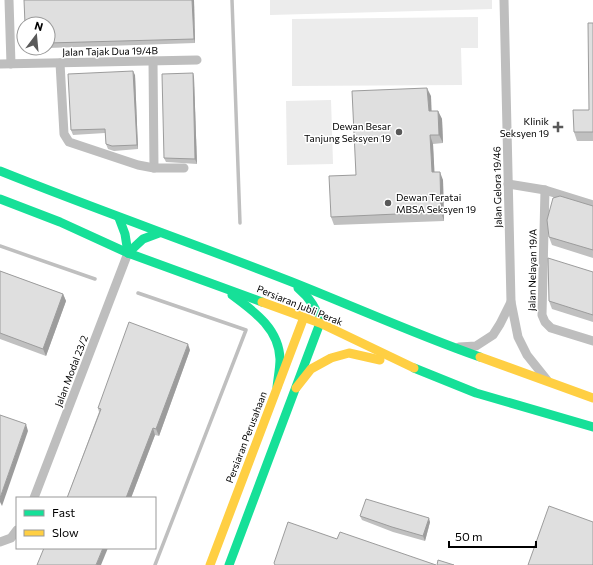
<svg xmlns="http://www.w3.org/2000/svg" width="593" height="565" viewBox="0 0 593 565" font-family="Commissioner,sans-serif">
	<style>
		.green { fill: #ececec }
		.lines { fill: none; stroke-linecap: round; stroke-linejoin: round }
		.stream { stroke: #bfbfbf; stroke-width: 3.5 }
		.street { stroke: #bebebe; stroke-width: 9 }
		.fast { stroke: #16e098; stroke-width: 9 }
		.slow { stroke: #ffcf43; stroke-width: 9 }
		.wall { fill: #c0c0c0 }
		.shaded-wall { fill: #9c9c9c }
		.building { fill: #dfdfdf; stroke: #9c9c9c }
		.poi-dot { fill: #595959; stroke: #fff; stroke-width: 1.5 }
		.labels { text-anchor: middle; stroke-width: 3; stroke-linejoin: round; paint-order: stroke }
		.street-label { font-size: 10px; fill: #000; stroke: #fff }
		.poi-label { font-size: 10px; fill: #000; stroke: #fff; text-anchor: end }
	</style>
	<rect width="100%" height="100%" fill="#fff"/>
	<g class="green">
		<path d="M270,0H492V9L270,15Z"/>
		<path d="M478,17V48H461L462,85L292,86V19Z"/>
		<path d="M331,100L333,164L287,165L286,101Z"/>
	</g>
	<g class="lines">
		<g class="stream">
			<path d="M232,0L240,223"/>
			<path d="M0,246L95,279"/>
			<path d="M138,293L246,330L155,565"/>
		</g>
		<g class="street">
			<path d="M9,0L11,64"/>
			<path d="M504,0L511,302L518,337L527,355L547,380"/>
			<path d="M153,61L154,168"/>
			<path d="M60,63L64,134L69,142L138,165L154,168H184"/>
			<path d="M0,64L197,60"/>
			<path d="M508,184L545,190L593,205"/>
			<path d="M545,190L542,315L545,322L551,328L593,341"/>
			<path d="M459,347L476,346L493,335L500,324L511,302"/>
			<path d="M34,498L128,253"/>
			<path d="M0,542L11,538L17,530"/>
		</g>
		<g class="fast">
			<path d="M0,171C97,210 195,244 292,282C355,307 417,335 480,357"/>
			<path d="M0,199L60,222L128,253L262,302"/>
			<path d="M119,218L125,234L128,253"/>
			<path d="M128,253L143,239L159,233"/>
			<path d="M298,288C310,298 317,308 320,323"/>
			<path d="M232,295C255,312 279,329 280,359C280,368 278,378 277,387"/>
			<path d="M414,368L476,393L593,427"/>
			<path d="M229,565L320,323"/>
		</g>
		<g class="slow">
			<path d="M262,302L320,323L414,368"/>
			<path d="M480,357L593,398"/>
			<path d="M296,388L311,369L331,358L349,353L380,360"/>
			<path d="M210,565L304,317"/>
		</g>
	</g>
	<g class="wall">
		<path d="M194,0L195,43L48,48V24Z"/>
		<path d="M593,23V141H577L574,132L589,110Z"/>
		<path d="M193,73L194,78L197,164L166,162L164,158Z"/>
		<path d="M135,75L138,149L114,151L108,149L106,144L105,133L73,135L71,130Z"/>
		<path d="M431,96V111H438L442,119L443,143L433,144L434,172L443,180L444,221L334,225L331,217Z"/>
		<path d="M593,206V258L552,245L549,237Z"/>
		<path d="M0,271L63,294L66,301L46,356L0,339Z"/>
		<path d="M593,272V322L552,309L549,301Z"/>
		<path d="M190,350L159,436L155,435L131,498H67L99,412L98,408Z"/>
		<path d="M360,516L430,522L425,541L393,532L362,520Z"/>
	</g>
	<g class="shaded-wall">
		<path d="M192,0H194L195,43L194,39Z"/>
		<path d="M133,71L135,75L138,149L137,145Z"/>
		<path d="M193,73L194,78L197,164L195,159Z"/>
		<path d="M427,88L431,96L432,120L429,111Z"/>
		<path d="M438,111L442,119L443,143L439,135Z"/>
		<path d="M430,135L433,144L435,181L432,172Z"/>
		<path d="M440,172L443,180L444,221L441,212Z"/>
		<path d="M63,294L66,301L46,356L43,349Z"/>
		<path d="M188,344L190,350L159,436L156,429Z"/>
		<path d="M26,424L28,431L2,506L0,502V498Z"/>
		<path d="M153,428L155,435L131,498H126Z"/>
		<path d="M429,518L430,522L425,541L423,536Z"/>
		<path d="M103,548H108L101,565H96Z"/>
	</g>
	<g class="building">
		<path d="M24,0H192L194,39L48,43V24H25Z"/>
		<path d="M588,23H593V132H574L573,110H589Z"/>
		<path d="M133,71L137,145L112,146L106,144L105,129L71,130L68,74Z"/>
		<path d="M193,73L195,159L164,158L162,74Z"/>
		<path d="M427,88L429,111H438L439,135H430L432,172H440L441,212L331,217L329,176L356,175L352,91Z"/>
		<path d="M560,196L593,206V250L549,237L547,220L553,198Z"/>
		<path d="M548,258L593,272V315L549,301Z"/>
		<path d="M0,271L63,294L43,349L0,333Z"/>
		<path d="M129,322L188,344L156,429L153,428L126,498H67L101,409L98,408Z"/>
		<path d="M0,415L26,424L0,498Z"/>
		<path d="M366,499L429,518L423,536L392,527L360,516Z"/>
		<path d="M549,506L593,522V565H528Z"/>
		<path d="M288,522L337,539L340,532L436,565H275L274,563Z"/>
		<path d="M44,548H103L96,565H37Z"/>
		<path d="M438,560L454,565H437Z"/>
	</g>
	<g class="poi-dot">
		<path d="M556 121h4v4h4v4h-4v4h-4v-4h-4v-4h4z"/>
		<circle cx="399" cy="132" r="4"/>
		<circle cx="388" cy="203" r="4"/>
	</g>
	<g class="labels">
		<g class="street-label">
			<text transform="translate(110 51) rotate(-1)" y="4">Jalan Tajak Dua 19/4B</text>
			<text transform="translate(497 187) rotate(-91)" y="4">Jalan Gelora 19/46</text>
			<text transform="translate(532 270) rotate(-89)" y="4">Jalan Nelayan 19/A</text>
			<text transform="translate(300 305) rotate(22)" y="4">Persiaran Jubli Perak</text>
			<text transform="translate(71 371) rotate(-69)" y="4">Jalan Modal 23/2</text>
			<text transform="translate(246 437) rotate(-69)" y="4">Persiaran Perusahaan</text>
		</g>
		<g class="poi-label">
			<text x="549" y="125">Klinik<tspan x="549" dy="12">Seksyen 19</tspan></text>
			<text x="391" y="130">Dewan Besar<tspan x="391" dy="12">Tanjung Seksyen 19</tspan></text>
			<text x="396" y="201" text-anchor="start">Dewan Teratai<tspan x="396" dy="12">MBSA Seksyen 19</tspan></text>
		</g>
	</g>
	<rect x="16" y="497" width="140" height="52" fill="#ffffff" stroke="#999999"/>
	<rect x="24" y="510" width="20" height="6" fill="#16e098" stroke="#999999"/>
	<text x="52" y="517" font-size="12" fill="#000000">Fast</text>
	<rect x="24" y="530" width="20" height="6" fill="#ffcf43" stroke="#999999"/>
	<text x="52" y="537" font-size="12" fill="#000000">Slow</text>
	<g transform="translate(36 36) rotate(16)"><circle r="19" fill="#ffffff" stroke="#999999"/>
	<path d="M0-3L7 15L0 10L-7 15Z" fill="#595959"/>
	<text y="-6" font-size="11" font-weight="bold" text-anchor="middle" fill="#000000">N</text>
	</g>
	<path d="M449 541v6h87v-6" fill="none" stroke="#000000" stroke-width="2"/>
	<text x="455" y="541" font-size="12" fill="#000000" stroke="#ffffff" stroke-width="3" paint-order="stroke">50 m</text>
</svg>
